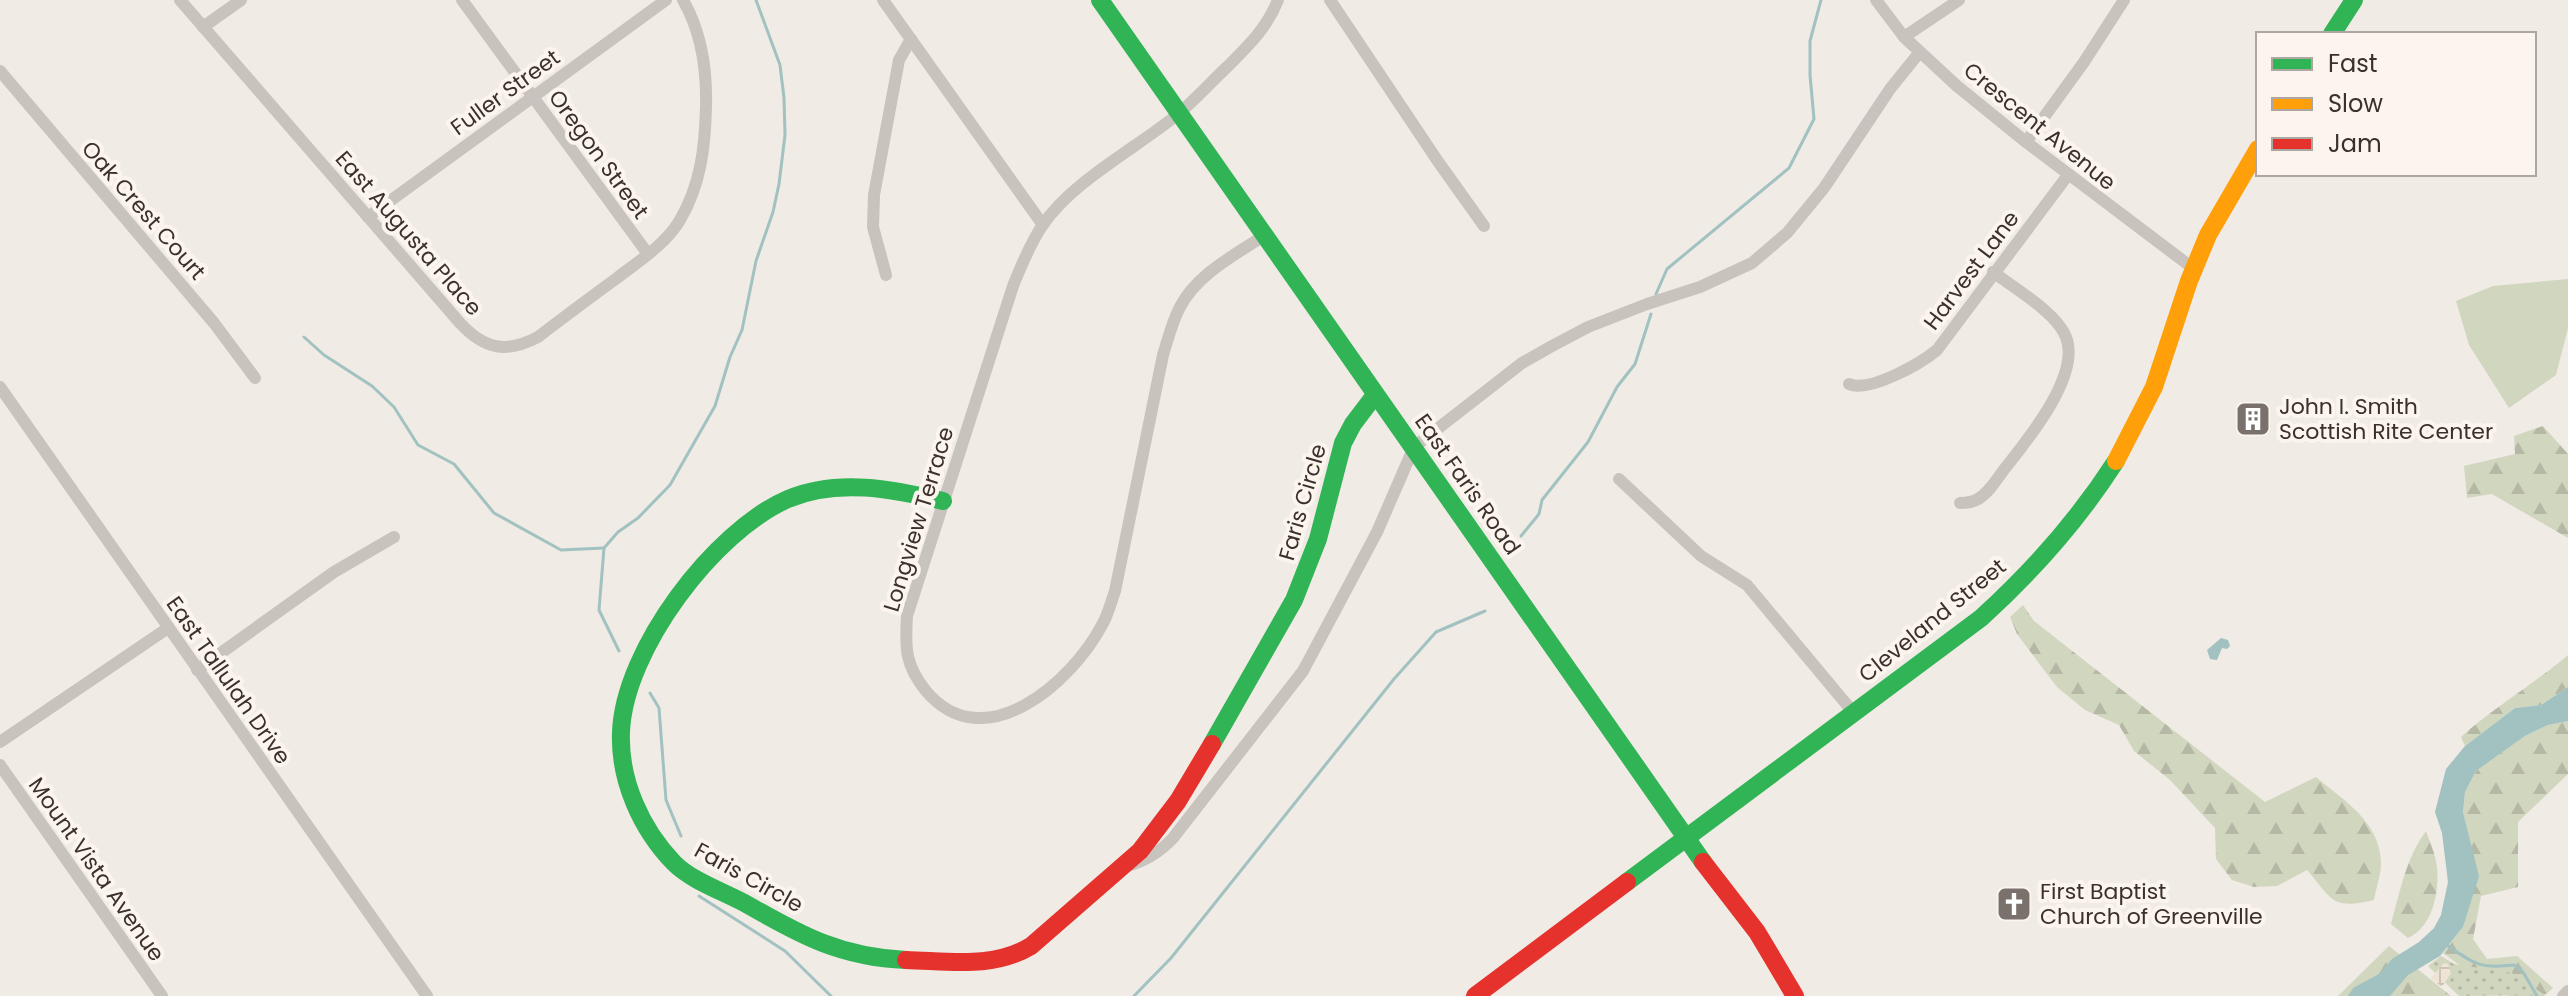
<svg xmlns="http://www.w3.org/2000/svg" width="2568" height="996" viewBox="0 0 2568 996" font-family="Poppins,sans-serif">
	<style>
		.grass { fill: #d1d6bf }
		.forest { fill: url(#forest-firs) }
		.park { fill: url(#park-dots) }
		.plaza { fill: url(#plaza-grid) }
		.water { fill: #a1c2c1 }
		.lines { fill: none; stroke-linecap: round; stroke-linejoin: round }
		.stream { stroke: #a1c2c1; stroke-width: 3 }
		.street { stroke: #c9c3be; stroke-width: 12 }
		.fast { stroke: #30b455; stroke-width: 18 }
		.slow { stroke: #ff9f0a; stroke-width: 18 }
		.jam { stroke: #e5322d; stroke-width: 18 }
		.labels { text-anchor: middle; stroke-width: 8; stroke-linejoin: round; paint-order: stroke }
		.street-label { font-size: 22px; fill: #3b302b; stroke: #fbf5ee }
		.poi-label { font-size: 22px; fill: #3b302b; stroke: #fbf5ee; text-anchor: start }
	</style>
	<defs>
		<pattern id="forest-firs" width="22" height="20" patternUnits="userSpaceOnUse" patternTransform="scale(2)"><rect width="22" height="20" fill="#d1d6bf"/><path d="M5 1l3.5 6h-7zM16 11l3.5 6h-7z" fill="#b4b8a4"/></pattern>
		<pattern id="park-dots" width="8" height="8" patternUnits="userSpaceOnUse" patternTransform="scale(2)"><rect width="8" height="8" fill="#d1d6bf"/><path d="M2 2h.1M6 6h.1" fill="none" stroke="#b4b8a4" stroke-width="1.8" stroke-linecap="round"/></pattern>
		<pattern id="plaza-grid" width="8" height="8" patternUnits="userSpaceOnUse" patternTransform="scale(2)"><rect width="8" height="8" fill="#eee3d5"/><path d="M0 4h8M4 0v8" fill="none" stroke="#cdc3b7"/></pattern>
	</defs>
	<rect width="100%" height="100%" fill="#f0ebe5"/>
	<path class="grass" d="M2568,279V328L2556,375L2509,408L2469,345L2456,301L2493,286Z"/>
	<g class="forest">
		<path d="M2543,426L2568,454V538L2492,494L2467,498L2464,466L2515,454L2514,436Z"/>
		<path d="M2023,605L2034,621L2265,802L2316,777C2344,801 2380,821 2381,863C2381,875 2376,888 2374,900C2331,910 2333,900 2307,870L2277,886L2254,887L2232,880L2216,859L2215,828L2170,780L2134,751L2119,725L2085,710L2057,687L2017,634L2010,617Z"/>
		<path d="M2568,655V687L2541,705L2515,708L2465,746L2461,737C2495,707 2534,684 2568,655Z"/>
		<path d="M2568,721V774L2518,822V887L2481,896L2473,939L2487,959L2517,956L2553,988L2544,996H2509L2469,972L2443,953L2463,927L2471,897V845L2463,812L2465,792L2476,771L2525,736L2548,725Z"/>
		<path d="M2426,831C2429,840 2434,851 2436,861C2441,886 2434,927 2408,938L2391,924C2400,892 2406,858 2426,831Z"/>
		<path d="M2389,946L2451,996H2338Z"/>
	</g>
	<path class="park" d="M2441,956L2454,964L2512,973L2545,995L2459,996L2428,966Z"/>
	<path class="plaza" d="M2444,963L2448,964L2451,973L2442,987L2431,978Z"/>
	<g class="water">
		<path d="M2221,638L2228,640L2230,646L2227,649L2222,648L2217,660L2210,659L2207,650Z"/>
		<path d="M2568,687V721L2548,725L2525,736L2476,771L2465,792L2463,812L2479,876L2463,927L2440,956L2408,975L2390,996H2348L2353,988L2379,974L2392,959L2419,942L2434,928L2441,915L2448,882L2442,833L2435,812L2446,769L2465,746L2515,708L2541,705Z"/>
	</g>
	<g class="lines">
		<g class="stream">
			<path d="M1656,294L1667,269L1789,168L1814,119L1810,75V41L1821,0"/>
			<path d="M304,337L324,355L372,386L394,407L418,445L454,464L494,513L561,550L604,548"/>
			<path d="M1521,536L1539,514L1542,500L1588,442L1617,387L1635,364L1651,314"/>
			<path d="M619,651L599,610L604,548L618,532L638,518L670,485L715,406L730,357L742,330L756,261L773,212L779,184L785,135L784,98L780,65L756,0"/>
			<path d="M650,693L659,708L666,800L681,836"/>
			<path d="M699,896L785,951L831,996"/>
			<path d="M2447,945C2474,964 2480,969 2514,965L2523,972L2537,996"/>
			<path d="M1134,996L1171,958L1394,679L1436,632L1485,611"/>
		</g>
		<g class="street">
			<path d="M180,0L460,323C484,349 506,354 538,337C564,317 591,297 617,278C639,261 666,244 680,220C701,184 705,147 706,107C707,70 702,33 683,0"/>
			<path d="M462,0L648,254"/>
			<path d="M883,0L1043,225"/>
			<path d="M1330,0L1437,160L1484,226"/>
			<path d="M1876,0L1904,37L1957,86L2026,142L2194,269"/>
			<path d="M203,27L241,0"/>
			<path d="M1904,37L1959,0"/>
			<path d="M0,71L214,323L255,378"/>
			<path d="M2026,142L2084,62L2124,0"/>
			<path d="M368,217L666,0"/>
			<path d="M1265,235C1235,255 1197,274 1180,307C1172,322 1168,339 1163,355L1115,591C1111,602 1108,615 1102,625C1072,682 984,760 926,691C905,665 905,648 907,616L1013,286C1021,266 1030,244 1042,226C1072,181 1137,148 1178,114C1195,100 1211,82 1227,67C1248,46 1267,28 1278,0"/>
			<path d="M886,275L873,227L874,195L899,60L911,39"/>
			<path d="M1849,384C1869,393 1920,364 1937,350L2068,175"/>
			<path d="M0,387L427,996"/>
			<path d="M1619,479L1701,556L1747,585L1853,712"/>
			<path d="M1960,503C1967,503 1973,502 1978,499C1990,492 1998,477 2006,467C2029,438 2081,375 2066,337C2057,313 2014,288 1993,272"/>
			<path d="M197,670L334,572L394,537"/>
			<path d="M0,742L168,628"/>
			<path d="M0,765L162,996"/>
			<path d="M1127,866C1146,861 1160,852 1173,838L1303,671L1377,532L1414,447L1522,363L1552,346L1588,327L1647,304L1700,287L1752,263L1787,233L1824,188L1890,89L1919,53"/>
			<path d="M2563,996L2568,991"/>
		</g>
		<g class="fast">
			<path d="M1100,0L1703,862"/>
			<path d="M2332,34L2354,0"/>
			<path d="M1212,744L1294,600L1318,539L1343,443L1353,424L1375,395"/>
			<path d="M1627,882L1981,618C2033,571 2078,520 2116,461"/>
			<path d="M906,960C841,957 802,936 748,905C725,892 693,882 674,863C641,829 619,780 621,732C624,650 714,531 788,499C837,478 893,489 943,501"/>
		</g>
		<path class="slow" d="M2116,461L2154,387L2189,281L2208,235L2258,149"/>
		<g class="jam">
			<path d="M1703,862L1757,932L1795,996"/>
			<path d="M906,960C949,961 993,969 1031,946L1140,851L1178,801L1212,744"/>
			<path d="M1475,996L1627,882"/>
		</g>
	</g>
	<defs>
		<symbol id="building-square" viewBox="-11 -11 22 22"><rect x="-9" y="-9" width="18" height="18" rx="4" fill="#7a716c" stroke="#fbf5ee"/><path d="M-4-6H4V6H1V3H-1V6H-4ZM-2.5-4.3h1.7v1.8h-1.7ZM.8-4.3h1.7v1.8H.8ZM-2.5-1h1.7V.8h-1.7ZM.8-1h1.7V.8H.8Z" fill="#fff"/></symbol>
		<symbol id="church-square" viewBox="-11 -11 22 22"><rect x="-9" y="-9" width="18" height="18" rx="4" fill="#7a716c" stroke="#fbf5ee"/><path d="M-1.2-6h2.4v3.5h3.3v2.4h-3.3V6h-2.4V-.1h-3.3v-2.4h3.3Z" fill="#fff"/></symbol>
	</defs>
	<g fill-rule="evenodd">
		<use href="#building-square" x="2233" y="399" width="40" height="40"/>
		<use href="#church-square" x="1994" y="884" width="40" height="40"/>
	</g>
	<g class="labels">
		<g class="street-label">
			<text transform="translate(505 92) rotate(-36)" y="8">Fuller Street</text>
			<text transform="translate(2040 126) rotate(39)" y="8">Crescent Avenue</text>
			<text transform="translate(599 154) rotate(54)" y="8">Oregon Street</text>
			<text transform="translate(144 210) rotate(49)" y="8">Oak Crest Court</text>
			<text transform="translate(409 233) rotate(49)" y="8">East Augusta Place</text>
			<text transform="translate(1971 270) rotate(-53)" y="8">Harvest Lane</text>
			<text transform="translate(1468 484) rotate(55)" y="8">East Faris Road</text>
			<text transform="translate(1302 502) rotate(-74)" y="8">Faris Circle</text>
			<text transform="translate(918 519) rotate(-73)" y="8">Longview Terrace</text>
			<text transform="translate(1932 620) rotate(-39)" y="8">Cleveland Street</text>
			<text transform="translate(229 680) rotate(55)" y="8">East Tallulah Drive</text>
			<text transform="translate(97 869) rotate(55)" y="8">Mount Vista Avenue</text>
			<text transform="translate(749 877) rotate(29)" y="8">Faris Circle</text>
		</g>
		<g class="poi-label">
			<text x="2279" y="414">John I. Smith<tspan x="2279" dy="25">Scottish Rite Center</tspan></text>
			<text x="2040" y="899">First Baptist<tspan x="2040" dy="25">Church of Greenville</tspan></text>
		</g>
	</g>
	<rect x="2256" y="32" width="280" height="144" fill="#fbf5ee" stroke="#aea6a0" stroke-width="2"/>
	<rect x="2272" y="58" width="40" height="12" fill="#30b455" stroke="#aea6a0" stroke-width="2"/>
	<text x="2328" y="72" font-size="24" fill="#3b302b">Fast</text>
	<rect x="2272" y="98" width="40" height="12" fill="#ff9f0a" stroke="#aea6a0" stroke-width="2"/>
	<text x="2328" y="112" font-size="24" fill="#3b302b">Slow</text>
	<rect x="2272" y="138" width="40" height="12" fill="#e5322d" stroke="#aea6a0" stroke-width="2"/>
	<text x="2328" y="152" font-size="24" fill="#3b302b">Jam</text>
</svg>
